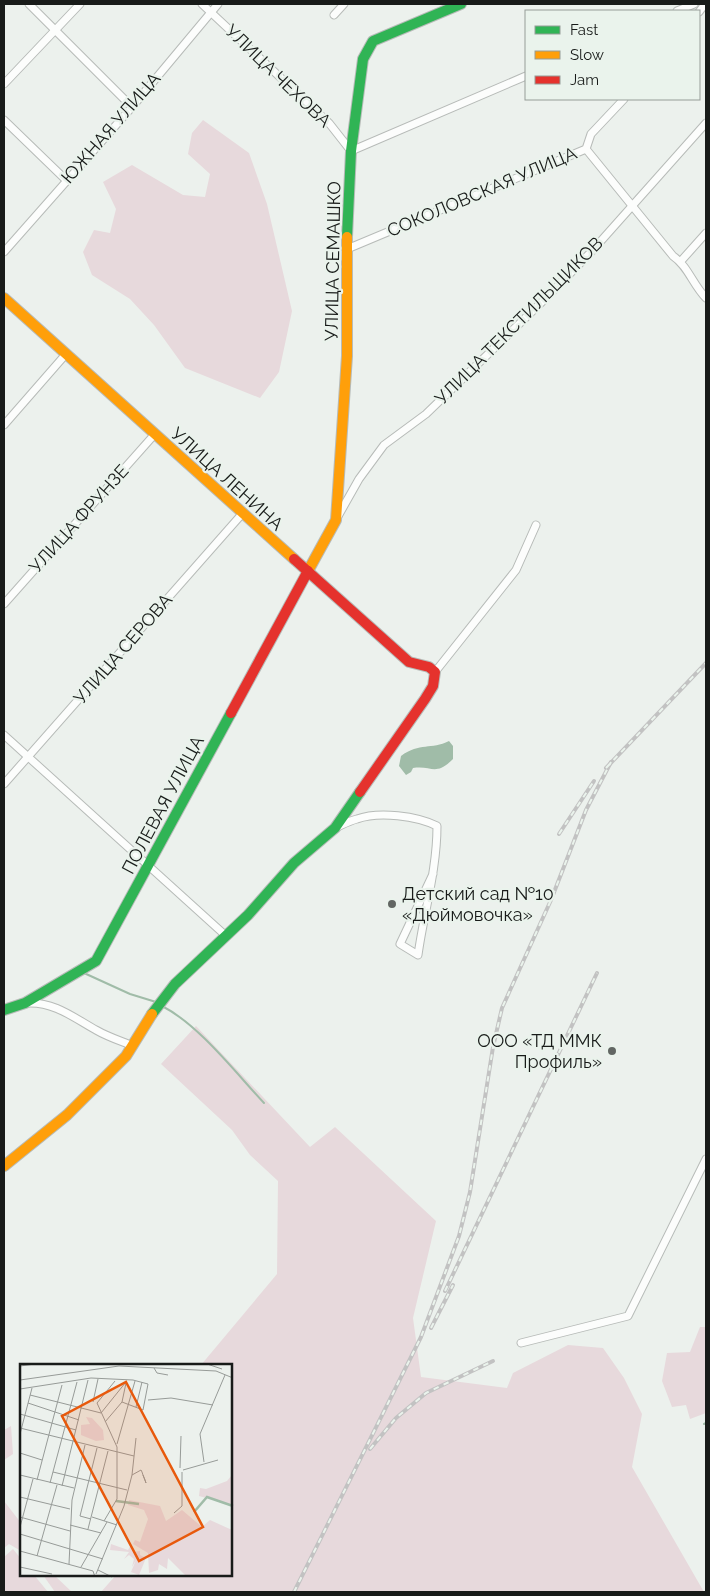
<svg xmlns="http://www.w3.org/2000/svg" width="710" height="1596" viewBox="0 0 710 1596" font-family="Raleway,sans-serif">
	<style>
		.green { fill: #e7d9dc }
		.water { fill: #a0bca8 }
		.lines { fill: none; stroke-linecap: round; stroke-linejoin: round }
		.stream { stroke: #a0bca8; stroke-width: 2 }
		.street-casing { stroke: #b7bbb8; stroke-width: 9 }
		.fast-casing { stroke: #b7bbb8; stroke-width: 12 }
		.slow-casing { stroke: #b7bbb8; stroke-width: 12 }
		.jam-casing { stroke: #b7bbb8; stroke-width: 12 }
		.street { stroke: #fcfdfc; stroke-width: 7 }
		.fast { stroke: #30b455; stroke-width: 10 }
		.slow { stroke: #ff9f0a; stroke-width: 10 }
		.jam { stroke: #e5322d; stroke-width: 10 }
		.rail-casing { stroke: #c2c2c2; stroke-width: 4 }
		.rail { stroke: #eaf3ec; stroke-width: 2; stroke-dasharray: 5.5; stroke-linecap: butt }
		.poi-dot { fill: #626663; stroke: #eaf3ec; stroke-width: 2 }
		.labels { text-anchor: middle; stroke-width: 4.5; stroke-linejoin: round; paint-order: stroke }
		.street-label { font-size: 18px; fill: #181b19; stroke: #eaf3ec }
		.poi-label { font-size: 18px; fill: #181b19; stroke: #eaf3ec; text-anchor: start }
		.inset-river { fill: none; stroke: #a0bca8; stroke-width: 2.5 }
		.inset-road { fill: none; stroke: #979b98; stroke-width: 1 }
		.view { fill: #e8590c; fill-opacity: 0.15; stroke: #e8590c; stroke-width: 2.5 }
		.inset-edge { fill: none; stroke: #181b19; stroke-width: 2.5 }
	</style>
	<rect width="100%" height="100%" fill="#ecf1ed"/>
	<g class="green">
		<path d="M203,120L249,153L267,204L292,311L279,372L260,398L185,368L154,325L130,299L92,275L83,252L94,230L110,233L116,209L103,182L132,165L183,195L205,197L210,174L188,154L192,133Z"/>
		<path d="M196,1026L310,1147L335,1127L436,1221L413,1318L421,1377L507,1388L513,1373L568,1345L603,1348L624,1378L642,1414L632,1467L704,1592H101L116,1575H231V1365H201L277,1274L278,1181L250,1155L232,1130L161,1064Z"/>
		<path d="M700,1327H706V1413L690,1419L686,1405L672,1407L662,1381L667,1353L690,1352Z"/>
		<path d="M11,1426L13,1454L4,1460V1430Z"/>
		<path d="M4,1501L21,1523V1551L9,1544L4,1548Z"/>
		<path d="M13,1549L21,1559V1575H34L48,1592H4V1557Z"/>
		<path d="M43,1575H54L72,1592H55Z"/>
	</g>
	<path class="water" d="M449,741L453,746V759C435,777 432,765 413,768L411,772L406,775L399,766L401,756C420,742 431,750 449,741Z"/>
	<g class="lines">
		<g class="stream">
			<path d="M84,973L130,994L156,1002"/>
			<path d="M162,1006C199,1025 235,1072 264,1103"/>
			<path d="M704,1424L706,1423"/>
		</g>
		<defs>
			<g id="street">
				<path d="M29,4L132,107"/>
				<path d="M202,4L329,123L351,151L526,76"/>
				<path d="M677,11L694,4"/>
				<path d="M699,12L705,4"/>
				<path d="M334,15L344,4"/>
				<path d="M4,84L80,4"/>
				<path d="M4,120L66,180"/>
				<path d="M586,149L673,256C688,266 693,285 706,298"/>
				<path d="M347,249L586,149L591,134L624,99"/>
				<path d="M4,252L132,107L218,4"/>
				<path d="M681,261L706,233"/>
				<path d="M4,425L66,354"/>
				<path d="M337,518L359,479L384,445L426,414L546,298L592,251L706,123"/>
				<path d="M4,604L154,435"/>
				<path d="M435,672L516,570L536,525"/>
				<path d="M4,735L225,935"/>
				<path d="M4,784L242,514"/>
				<path d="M335,828C342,825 349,821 357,819C379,811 417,816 437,826C437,870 424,912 418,955L400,944L433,874"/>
				<path d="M28,1003C55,1002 74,1018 96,1030C108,1037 121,1041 133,1046"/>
				<path d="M521,1343L628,1316L706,1159"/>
			</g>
			<g id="fast">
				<path d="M347,237L351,151L363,59L373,41L461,4"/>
				<path d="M4,1010L25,1003L96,961L231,713"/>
				<path d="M152,1014L175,984L248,915L294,863L335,828L360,792"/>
			</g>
			<g id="slow">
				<path d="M4,298L294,559"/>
				<path d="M308,571L336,520L347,356V237"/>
				<path d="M4,1166L67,1115L126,1056L152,1014"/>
			</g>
			<g id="jam">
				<path d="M294,559L409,662L429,667L435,672L433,686L425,699L360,792"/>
				<path d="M231,713L308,571"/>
			</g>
		</defs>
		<use href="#street" class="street-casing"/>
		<use href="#fast" class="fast-casing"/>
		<use href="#slow" class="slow-casing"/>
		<use href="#jam" class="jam-casing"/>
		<use href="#street" class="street"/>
		<use href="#fast" class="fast"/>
		<use href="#slow" class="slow"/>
		<use href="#jam" class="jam"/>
		<defs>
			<g id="rail">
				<path d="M606,768L706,663"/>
				<path d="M559,834L594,781"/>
				<path d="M445,1291L597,973"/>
				<path d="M431,1328L453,1285"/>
				<path d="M370,1449L396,1418L426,1393L493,1361"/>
				<path d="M294,1592L421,1337L459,1236L470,1192L493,1047L502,1008L551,900L586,810L611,762"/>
			</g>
		</defs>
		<use href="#rail" class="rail-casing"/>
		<use href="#rail" class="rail"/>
	</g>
	<g class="poi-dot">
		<circle cx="392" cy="904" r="5"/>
		<circle cx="612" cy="1051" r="5"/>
	</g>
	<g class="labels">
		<g class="street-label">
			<text transform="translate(278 76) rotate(44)" y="6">УЛИЦА ЧЕХОВА</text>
			<text transform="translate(111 128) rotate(-49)" y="6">ЮЖНАЯ УЛИЦА</text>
			<text transform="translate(482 192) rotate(-23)" y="6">СОКОЛОВСКАЯ УЛИЦА</text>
			<text transform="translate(333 261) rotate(-89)" y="6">УЛИЦА СЕМАШКО</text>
			<text transform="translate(519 321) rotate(-45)" y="6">УЛИЦА ТЕКСТИЛЬЩИКОВ</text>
			<text transform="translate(227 479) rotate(42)" y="6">УЛИЦА ЛЕНИНА</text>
			<text transform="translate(79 519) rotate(-48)" y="6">УЛИЦА ФРУНЗЕ</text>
			<text transform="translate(123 649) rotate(-49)" y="6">УЛИЦА СЕРОВА</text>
			<text transform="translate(163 805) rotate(-62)" y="6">ПОЛЕВАЯ УЛИЦА</text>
		</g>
		<g class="poi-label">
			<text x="402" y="900">Детский сад №10<tspan x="402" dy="21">«Дюймовочка»</tspan></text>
			<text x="602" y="1047" text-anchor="end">ООО «ТД ММК<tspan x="602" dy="21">Профиль»</tspan></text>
		</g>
	</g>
	<g transform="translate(20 1364)">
		<rect width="212" height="212" fill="#ecf1ed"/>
		<path d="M66,53L72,54L83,66L84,76L76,77L61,71V61L70,60ZM212,111V141L179,132L180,124L186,125L207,117ZM109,136L140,142L146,157L162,146L182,163L190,156L212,166V212H166L148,194L147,205L139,200L138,206L129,209L128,189L113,180L115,176L120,178L128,155L124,146L108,141ZM91,180L108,186L111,181L113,188L120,187V191L126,194L119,211L111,208L116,196L112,203L114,195L109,191L104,195L109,188L90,186Z" fill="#e7d9dc"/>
		<path class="inset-river" d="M96,137L119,140M174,148L187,133L213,142"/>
		<path class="inset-road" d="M187,0L202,5M0,2L15,0M134,4L137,9L148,11M0,16L99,2L196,7L213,14M0,25L71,14L113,16L128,20L123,46L102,38M10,31L81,49L106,18M128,36L151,34L193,41M73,38L78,15M8,39L59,56M116,43L122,18M0,50L56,66M85,58L102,38L106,19M0,64L114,92M0,70L12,24M97,80L115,17M0,89L22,96M184,98L180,70L205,11M160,104L161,72M163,106L198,96M33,108L107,126M0,111L54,124M112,111L121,106L122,108L123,111L125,116L126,119L123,111M17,116L42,21M30,119L57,18M42,122L68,16M0,133L50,145M154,149L162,142V108M0,153L50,167M72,153L97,161M71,155L60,152L77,84M84,157L97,135V83L77,39L95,17M50,161L81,169M0,163L13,115M68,165L88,87M0,170L83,195M0,187L73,207L75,213M17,192L37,121M49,200L52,136L65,81M0,203L32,210M61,203L87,158M78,206L92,213M76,210L104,142L112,111L116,74"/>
		<path class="view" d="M106,18L183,163L119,197L42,52Z"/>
		<rect width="212" height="212" class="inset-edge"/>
	</g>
	<rect width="710" height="1596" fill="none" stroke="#181b19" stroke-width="10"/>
	<rect x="525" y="10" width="175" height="90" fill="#eaf3ec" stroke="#969d98"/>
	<rect x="535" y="26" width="25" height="8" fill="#30b455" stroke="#969d98"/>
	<text x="570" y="35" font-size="15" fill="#181b19">Fast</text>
	<rect x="535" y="51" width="25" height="8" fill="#ff9f0a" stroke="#969d98"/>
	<text x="570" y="60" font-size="15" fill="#181b19">Slow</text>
	<rect x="535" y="76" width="25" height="8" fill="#e5322d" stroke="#969d98"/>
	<text x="570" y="85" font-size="15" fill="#181b19">Jam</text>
</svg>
